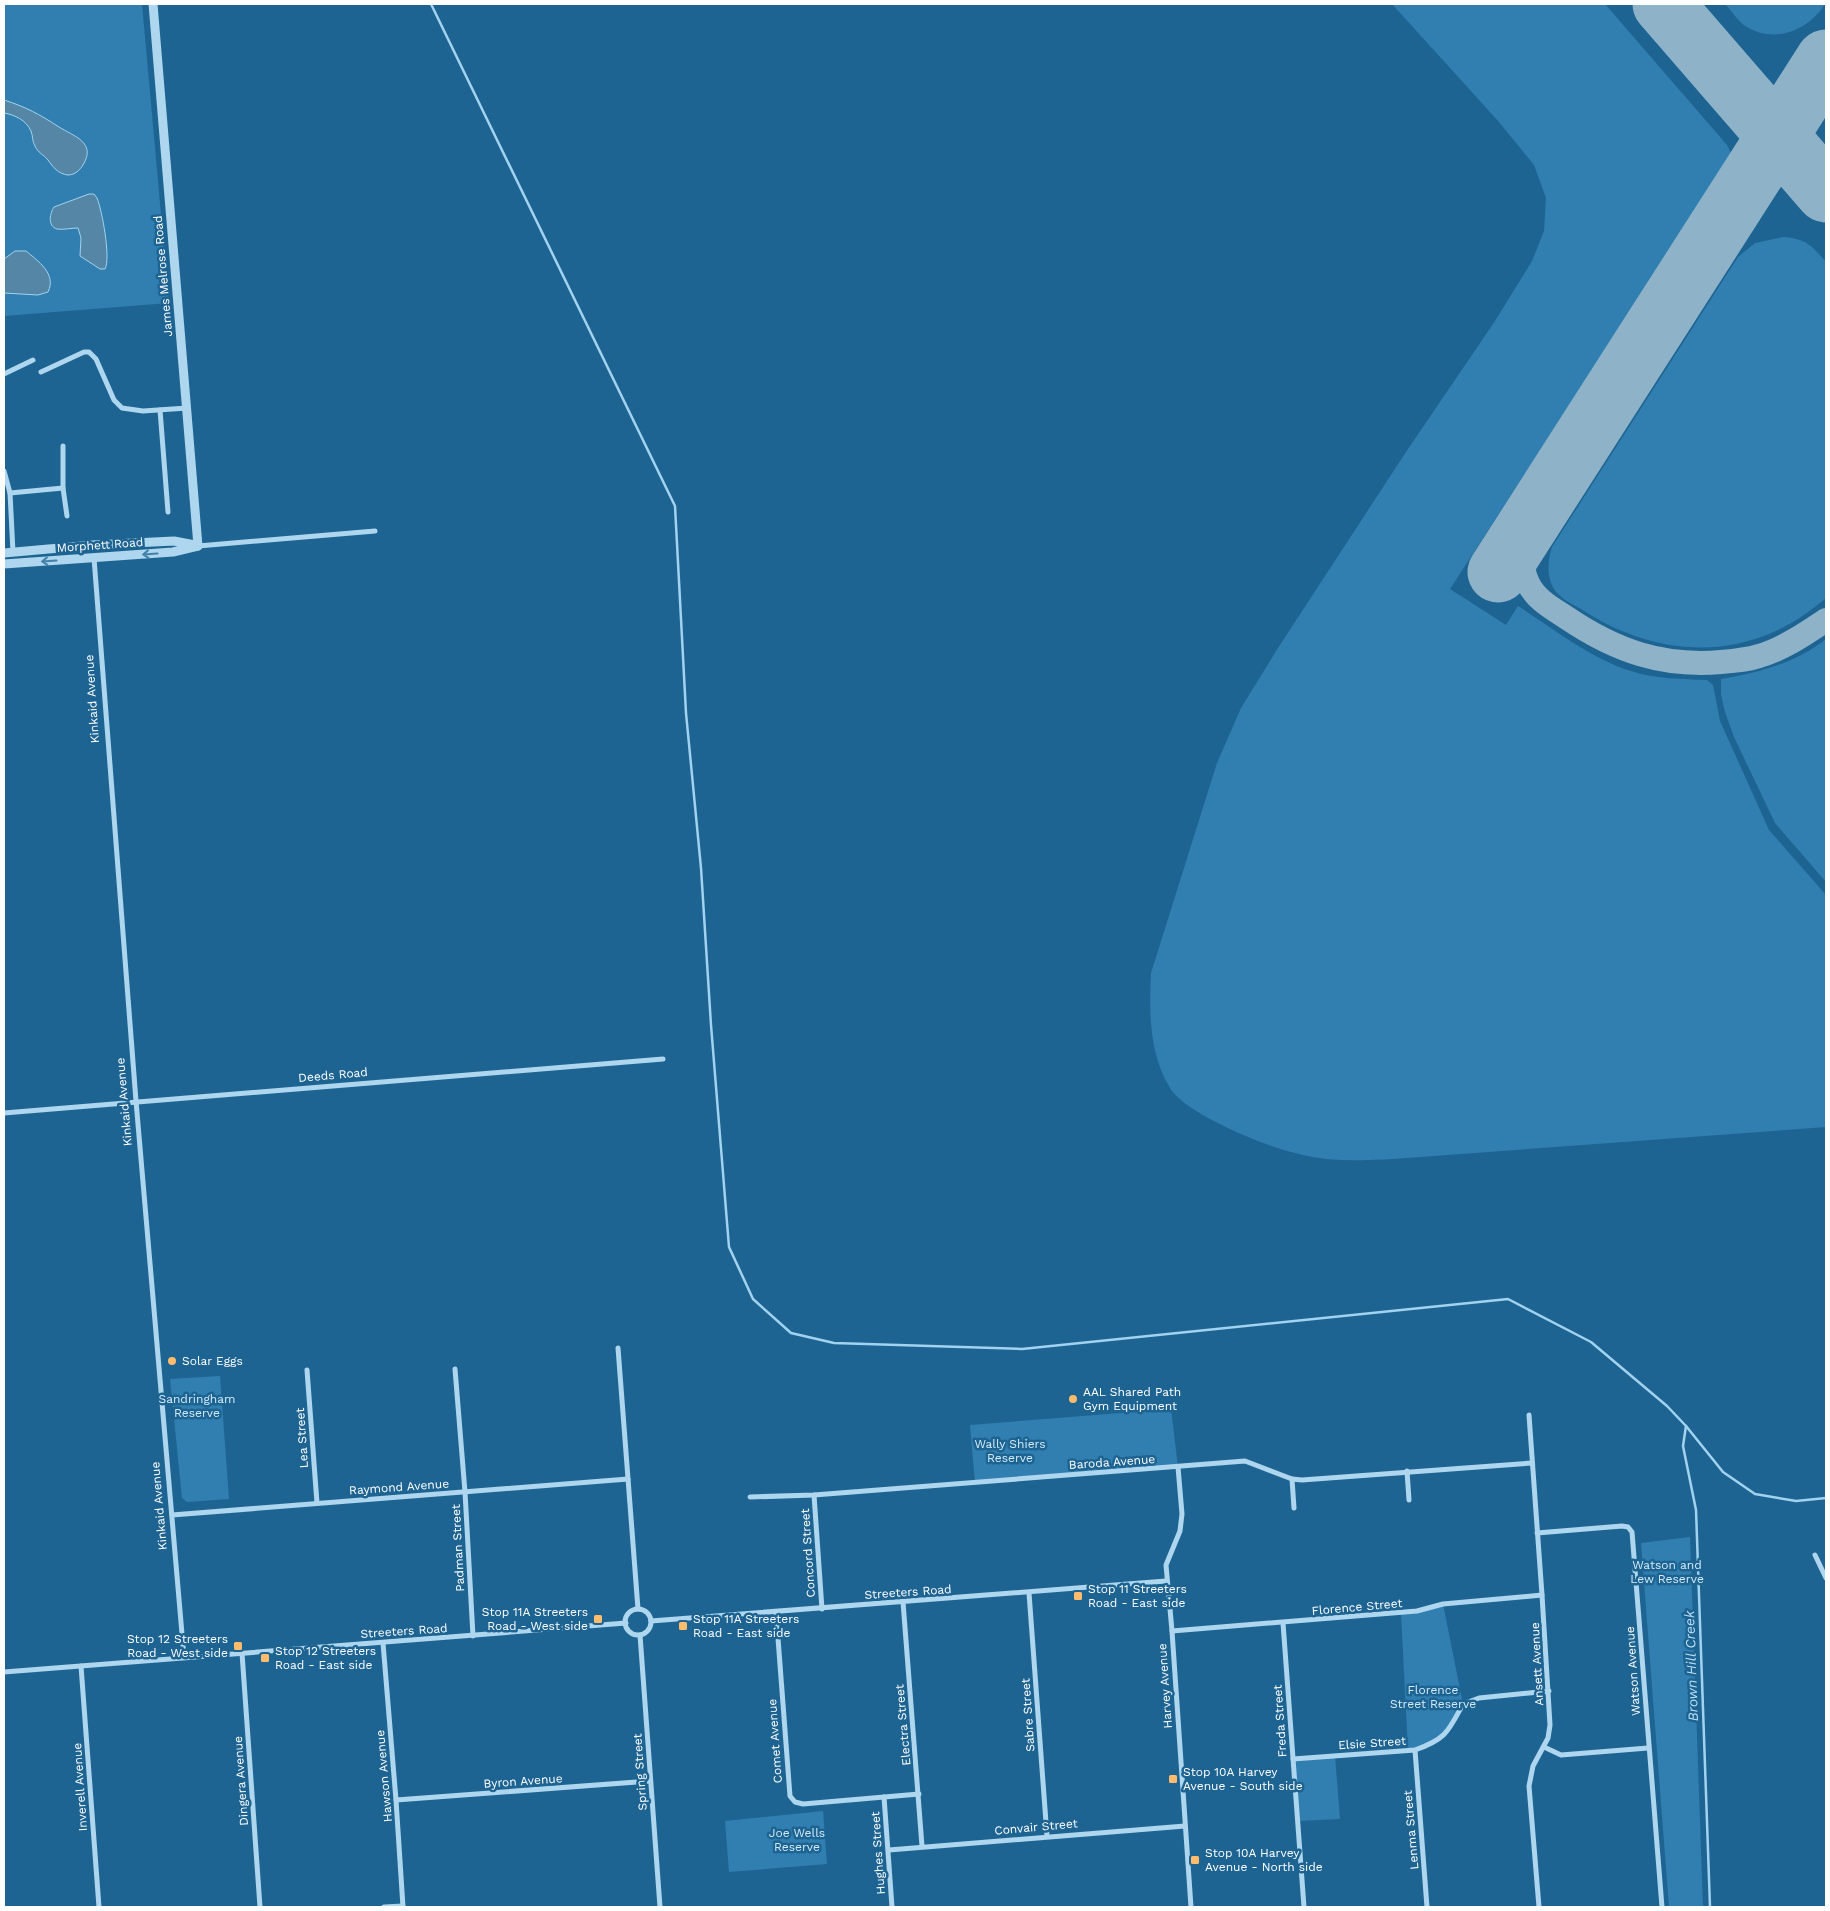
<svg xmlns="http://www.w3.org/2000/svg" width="1830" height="1911" viewBox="0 0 1830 1911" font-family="'Work Sans',sans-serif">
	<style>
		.green { fill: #307fb0 }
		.water { fill: #5586a6; stroke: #a1d3f0 }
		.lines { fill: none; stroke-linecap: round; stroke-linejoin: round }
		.stream { stroke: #a1d3f0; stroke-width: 2.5 }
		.taxiway { stroke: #8eb2c8; stroke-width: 24 }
		.runway { stroke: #8eb2c8; stroke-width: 61 }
		.minor { stroke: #aed6ee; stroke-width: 5 }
		.tertiary { stroke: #aed6ee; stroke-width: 9 }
		.oneway { stroke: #4180a9 }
		.poi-dot { fill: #febc6c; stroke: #1d6492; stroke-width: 2 }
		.labels { text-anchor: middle; stroke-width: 5; stroke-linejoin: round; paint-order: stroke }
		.street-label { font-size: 12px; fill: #fff; stroke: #1d6492 }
		.poi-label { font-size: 12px; fill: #fff; stroke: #1d6492; text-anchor: start }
		.park-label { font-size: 12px; fill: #d4ecfa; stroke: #1d6492 }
		.water-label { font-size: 14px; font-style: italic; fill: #badff5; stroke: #1d6492 }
	</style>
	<rect width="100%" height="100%" fill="#1d6492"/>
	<g class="green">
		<path d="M4,4H142L169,303L4,316Z"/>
		<path d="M1392,4H1605L1727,145L1732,155L1450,589L1506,625L1518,606C1554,629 1590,658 1631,671C1655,679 1682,679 1707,680L1713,685L1720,721L1769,830L1826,895V1127L1393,1159C1367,1160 1339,1162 1313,1157C1277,1150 1244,1137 1212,1120C1199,1113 1178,1101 1170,1088C1149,1053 1149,1012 1151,973L1217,763L1241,708L1278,648L1406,452L1495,321L1532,261L1544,231L1546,198L1534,165L1499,122Z"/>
		<path d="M1725,4H1825C1809,30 1775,44 1747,27C1739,23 1732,11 1725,4Z"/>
		<path d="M1783,237C1807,239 1811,245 1826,262V598C1799,621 1771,637 1736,644C1682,655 1628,639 1584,611C1576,606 1565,601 1558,594C1546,582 1547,562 1552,547L1738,257L1755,243Z"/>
		<path d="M1826,639V882L1775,823L1734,737L1725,712L1721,695V679C1758,673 1796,663 1826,639Z"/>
		<path d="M220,1376L229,1499L187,1502L182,1498L170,1379Z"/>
		<path d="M1171,1409L1178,1467L975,1483L970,1425Z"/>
		<path d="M1690,1537L1703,1907H1669L1641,1543Z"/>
		<path d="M1443,1604L1463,1704L1449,1732L1433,1744L1408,1751L1401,1613Z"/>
		<path d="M1335,1756L1340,1819L1298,1821L1293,1759Z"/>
		<path d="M823,1811L827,1864L729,1872L725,1821Z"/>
	</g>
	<g class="water">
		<path d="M4,100C26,107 39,114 59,127C73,136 97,142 83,165C80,170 75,175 68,175C58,174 53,167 48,160C43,154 38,153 35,146C32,141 33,136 31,131C26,120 15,115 4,113Z"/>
		<path d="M89,194H94L97,198C102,210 111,258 105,269H100L80,256L81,238L78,228C72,228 63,230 57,229C47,226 50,213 54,207Z"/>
		<path d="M15,251H26C38,261 57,274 48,292L38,295L4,293V259Z"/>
	</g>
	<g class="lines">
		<g class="stream">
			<path d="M431,4L675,506L686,713L701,868L711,1025L729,1247L753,1299L791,1333L834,1343L1022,1349L1508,1299L1591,1342L1667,1406L1686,1426L1723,1472L1755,1494L1796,1501L1826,1498"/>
			<path d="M1686,1426L1683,1446L1696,1510L1710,1907"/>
		</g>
		<path class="taxiway" d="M1527,527C1523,545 1519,565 1528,583C1536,600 1552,608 1567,618C1616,651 1662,667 1721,662C1734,661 1747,660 1759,656C1783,649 1805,634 1826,620"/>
		<g class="runway">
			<path d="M1663,4L1826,192"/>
			<path d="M1498,572L1826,60"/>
		</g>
		<g class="minor">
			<path d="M41,372L84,352H89L96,359L114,400L122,408L143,411L187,408"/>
			<path d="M4,374L33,360"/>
			<path d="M160,410L168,512"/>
			<path d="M63,446V488L67,516"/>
			<path d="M4,471L10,493L13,552"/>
			<path d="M10,493L63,488"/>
			<path d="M198,546L375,531"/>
			<path d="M94,558L136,1101L184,1657"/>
			<path d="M4,1113L663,1059"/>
			<path d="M618,1348L638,1609"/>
			<path d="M455,1369L465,1492L473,1636"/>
			<path d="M307,1370L317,1503"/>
			<path d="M1529,1415L1542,1595L1550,1725L1548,1738L1533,1766L1529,1786L1539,1907"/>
			<path d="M1178,1467L1182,1514L1180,1531L1166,1565L1172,1631L1191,1907"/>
			<path d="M1407,1471L1409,1500"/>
			<path d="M1292,1479L1294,1508"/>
			<path d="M814,1495L822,1609"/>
			<path d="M750,1497L814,1495L1245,1461L1292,1479L1302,1480L1532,1463"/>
			<path d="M172,1515L628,1479"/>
			<path d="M1537,1533L1622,1526L1628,1527L1632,1532L1662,1907"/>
			<path d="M1815,1555L1826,1578"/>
			<path d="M1029,1593L1047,1836"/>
			<path d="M903,1602L922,1846"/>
			<circle cx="638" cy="1622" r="13"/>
			<path d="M776,1612L790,1796L795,1802L803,1804L919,1794"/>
			<path d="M651,1621L1166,1581"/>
			<path d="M1283,1623L1304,1907"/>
			<path d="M1172,1631L1417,1611L1443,1604L1542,1595"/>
			<path d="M640,1635L660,1907"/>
			<path d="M383,1643L396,1800L403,1907"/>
			<path d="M242,1653L260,1907"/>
			<path d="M81,1666L99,1907"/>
			<path d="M4,1672L626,1623"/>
			<path d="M1544,1747L1561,1755L1648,1748"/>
			<path d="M1415,1750L1427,1907"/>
			<path d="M1293,1759L1415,1750C1446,1739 1448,1732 1463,1704L1479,1698L1549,1691"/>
			<path d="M884,1797L892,1907"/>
			<path d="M396,1800L650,1781"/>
			<path d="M889,1850L1185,1826"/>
			<path d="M384,1907L403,1906"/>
		</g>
		<g class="tertiary">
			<path d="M153,4L198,546"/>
			<path d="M4,553L93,545L174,541L195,545"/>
			<path d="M4,564L173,552L198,546"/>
		</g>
	</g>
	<defs><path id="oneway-shaft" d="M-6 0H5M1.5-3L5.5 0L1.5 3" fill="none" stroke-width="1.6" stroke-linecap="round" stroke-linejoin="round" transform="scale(1.25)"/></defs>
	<g class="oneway">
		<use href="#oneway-shaft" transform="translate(150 554) rotate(176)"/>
		<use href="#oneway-shaft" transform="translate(49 561) rotate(176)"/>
	</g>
	<g class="poi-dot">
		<circle cx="172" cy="1361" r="5"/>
		<circle cx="1073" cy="1399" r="5"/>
		<rect x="1073" y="1591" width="10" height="10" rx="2.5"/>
		<rect x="593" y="1614" width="10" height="10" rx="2.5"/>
		<rect x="678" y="1621" width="10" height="10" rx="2.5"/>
		<rect x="233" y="1641" width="10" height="10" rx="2.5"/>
		<rect x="260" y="1653" width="10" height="10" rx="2.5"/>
		<rect x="1168" y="1774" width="10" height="10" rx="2.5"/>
		<rect x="1190" y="1855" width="10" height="10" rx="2.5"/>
	</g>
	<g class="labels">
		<g class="street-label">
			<text transform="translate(163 276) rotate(-95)" y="4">James Melrose Road</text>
			<text transform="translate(100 545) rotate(-4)" y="4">Morphett Road</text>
			<text transform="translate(92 699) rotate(-94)" y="4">Kinkaid Avenue</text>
			<text transform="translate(333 1075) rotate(-5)" y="4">Deeds Road</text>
			<text transform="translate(124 1102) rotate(-95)" y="4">Kinkaid Avenue</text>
			<text transform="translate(302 1438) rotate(-94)" y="4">Lea Street</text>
			<text transform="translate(1112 1462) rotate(-4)" y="4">Baroda Avenue</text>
			<text transform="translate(399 1487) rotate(-4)" y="4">Raymond Avenue</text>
			<text transform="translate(159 1506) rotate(-95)" y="4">Kinkaid Avenue</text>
			<text transform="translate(458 1548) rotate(-93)" y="4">Padman Street</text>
			<text transform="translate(808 1553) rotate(-94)" y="4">Concord Street</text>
			<text transform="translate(908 1592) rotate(-4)" y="4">Streeters Road</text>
			<text transform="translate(1357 1607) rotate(-5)" y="4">Florence Street</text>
			<text transform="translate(404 1631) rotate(-4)" y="4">Streeters Road</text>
			<text transform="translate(1537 1664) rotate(-93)" y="4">Ansett Avenue</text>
			<text transform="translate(1633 1671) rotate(-94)" y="4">Watson Avenue</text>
			<text transform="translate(1165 1686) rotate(-94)" y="4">Harvey Avenue</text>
			<text transform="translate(1028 1715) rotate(-94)" y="4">Sabre Street</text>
			<text transform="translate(1280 1721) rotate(-94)" y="4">Freda Street</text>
			<text transform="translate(903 1725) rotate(-95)" y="4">Electra Street</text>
			<text transform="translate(775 1741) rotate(-94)" y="4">Comet Avenue</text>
			<text transform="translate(1372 1743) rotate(-4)" y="4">Elsie Street</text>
			<text transform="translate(640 1772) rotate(-94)" y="4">Spring Street</text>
			<text transform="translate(384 1776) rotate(-95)" y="4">Hawson Avenue</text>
			<text transform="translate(241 1781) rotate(-94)" y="4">Dingera Avenue</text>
			<text transform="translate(523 1781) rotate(-4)" y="4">Byron Avenue</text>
			<text transform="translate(80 1787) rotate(-94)" y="4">Inverell Avenue</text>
			<text transform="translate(1036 1827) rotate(-5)" y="4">Convair Street</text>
			<text transform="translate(1411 1830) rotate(-95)" y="4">Lenma Street</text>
			<text transform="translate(878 1853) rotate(-94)" y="4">Hughes Street</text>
		</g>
		<g class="poi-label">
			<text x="182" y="1365">Solar Eggs</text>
			<text x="1083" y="1396">AAL Shared Path<tspan x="1083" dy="14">Gym Equipment</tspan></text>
			<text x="1088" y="1593">Stop 11 Streeters<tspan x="1088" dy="14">Road - East side</tspan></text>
			<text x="588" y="1616" text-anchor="end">Stop 11A Streeters<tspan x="588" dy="14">Road - West side</tspan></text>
			<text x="693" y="1623">Stop 11A Streeters<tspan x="693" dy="14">Road - East side</tspan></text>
			<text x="228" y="1643" text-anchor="end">Stop 12 Streeters<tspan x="228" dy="14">Road - West side</tspan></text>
			<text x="275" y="1655">Stop 12 Streeters<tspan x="275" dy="14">Road - East side</tspan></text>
			<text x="1183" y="1776">Stop 10A Harvey<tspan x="1183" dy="14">Avenue - South side</tspan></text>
			<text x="1205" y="1857">Stop 10A Harvey<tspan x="1205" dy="14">Avenue - North side</tspan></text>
		</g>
		<g class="park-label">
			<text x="197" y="1403">Sandringham<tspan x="197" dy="14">Reserve</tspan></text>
			<text x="1010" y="1448">Wally Shiers<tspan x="1010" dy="14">Reserve</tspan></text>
			<text x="1667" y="1569">Watson and<tspan x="1667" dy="14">Lew Reserve</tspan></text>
			<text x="1433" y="1694">Florence<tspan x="1433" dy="14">Street Reserve</tspan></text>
			<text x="797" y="1837">Joe Wells<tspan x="797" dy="14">Reserve</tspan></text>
		</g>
		<g class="water-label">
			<text transform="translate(1691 1666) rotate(-92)" y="5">Brown Hill Creek</text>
		</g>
	</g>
	<rect width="1830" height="1911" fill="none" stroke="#ffffff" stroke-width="10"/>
</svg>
